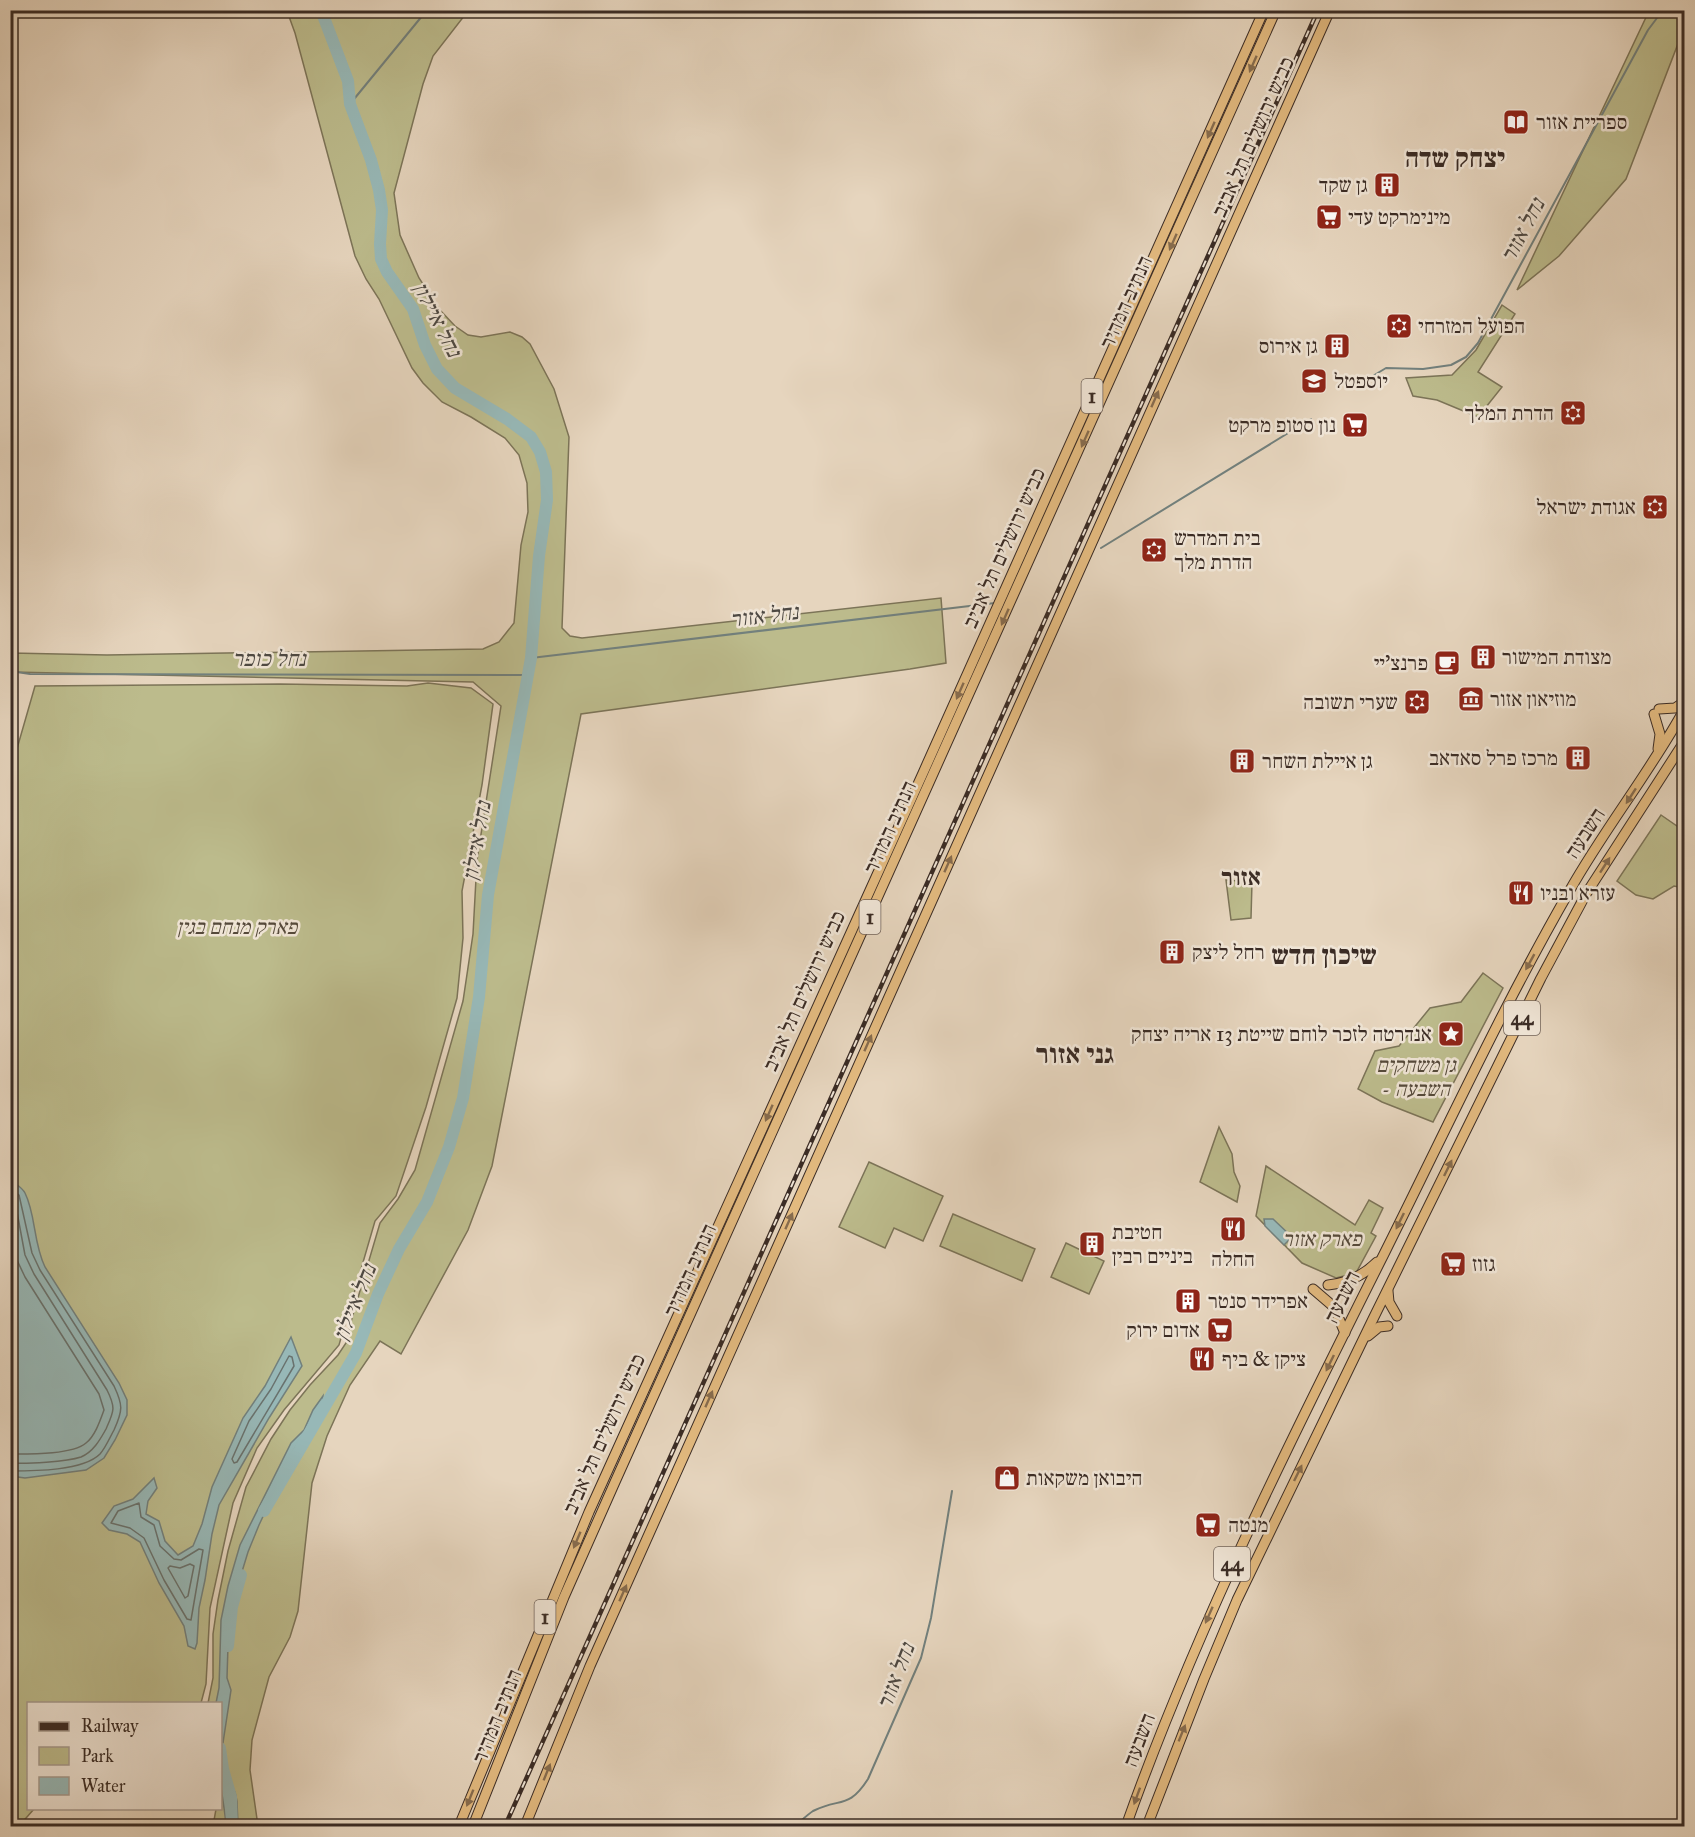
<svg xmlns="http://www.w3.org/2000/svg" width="1695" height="1837" viewBox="0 0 1695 1837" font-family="'IM FELL Great Primer','Frank Ruhl Libre',serif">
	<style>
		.green { fill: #bcbb8c; stroke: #7c7458; stroke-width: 1.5 }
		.water { fill: #97b8b7; stroke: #72807d; stroke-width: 1.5 }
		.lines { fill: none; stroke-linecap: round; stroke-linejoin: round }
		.shore { stroke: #69726e; stroke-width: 1.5 }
		.stream { stroke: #72807d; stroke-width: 2 }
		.river { stroke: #97b8b7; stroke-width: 12 }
		.highway-casing { stroke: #3b2c25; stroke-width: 11 }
		.highway { stroke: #e3ba7f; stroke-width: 9 }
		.rail-casing { stroke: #3b2c25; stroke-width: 4.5 }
		.rail { stroke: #efe4d5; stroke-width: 2; stroke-dasharray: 7; stroke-linecap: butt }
		.oneway { fill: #876c4e }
		.labels { text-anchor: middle; stroke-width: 5; stroke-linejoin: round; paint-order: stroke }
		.shield { fill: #efe4d5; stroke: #71635a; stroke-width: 1.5 }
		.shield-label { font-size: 20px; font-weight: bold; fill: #3b2c25 }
		.poi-label { font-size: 21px; fill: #3b2c25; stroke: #efe4d5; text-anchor: start }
		.street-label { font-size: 21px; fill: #3b2c25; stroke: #efe4d5 }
		.park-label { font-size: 21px; font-style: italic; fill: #55493a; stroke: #efe4d5 }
		.water-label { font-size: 22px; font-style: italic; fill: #4d4842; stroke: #efe4d5 }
		.quarter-label { font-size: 24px; font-weight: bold; fill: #3b2c25; stroke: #efe4d5 }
		.district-label { font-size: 27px; font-weight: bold; fill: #3b2c25; stroke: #efe4d5 }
	</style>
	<rect width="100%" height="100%" fill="#e6d5be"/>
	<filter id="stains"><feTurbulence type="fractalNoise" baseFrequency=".00333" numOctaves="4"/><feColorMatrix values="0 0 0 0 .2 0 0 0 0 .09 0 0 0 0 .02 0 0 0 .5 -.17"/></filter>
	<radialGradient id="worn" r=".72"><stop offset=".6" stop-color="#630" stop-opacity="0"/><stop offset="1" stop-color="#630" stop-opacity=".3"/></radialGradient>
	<g class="green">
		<path d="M287,11H468L433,56L423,84L394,193L400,235L419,278L439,309L455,326L468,335L481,337L510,332L522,337L530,344L554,389L569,437L562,628L570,636L582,638L941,598L946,663L910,669L581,714L492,1166L468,1230L401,1354L380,1341L350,1385L327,1436L312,1483L298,1611L290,1637L269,1677L252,1740L250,1770L258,1826H213L216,1809L220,1808V1704L208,1703L213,1678V1634L218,1600L228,1551L246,1487L271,1439L290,1410L310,1385L338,1355L346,1343L352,1318L380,1223L398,1199L415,1170L463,1001L473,934L477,860L501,706L473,682L11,672V653L107,655L483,649L499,642L514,623L521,545L528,512L527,483L519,455L505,438L471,417L442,402L423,383L412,368L379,299L366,279L355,256L295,33Z"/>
		<path d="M1649,11H1684V28L1626,179L1559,256L1517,290Z"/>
		<path d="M1502,305L1515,314L1478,372L1502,387L1478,417L1437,400L1413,396L1406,378L1452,375L1476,350Z"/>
		<path d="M428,683L471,688L493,704L482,785L462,891L463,938L457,998L426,1107L396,1196L375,1221L339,1345L284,1410L257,1448L233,1503L210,1608L206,1684L201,1703L28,1704V1808L34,1809L19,1826H11L10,773L35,686L280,684L407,686Z"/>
		<path d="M1661,815L1684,831V888L1674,886L1653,899L1636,895L1617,881Z"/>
		<path d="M1226,880L1252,882L1251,918L1231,920Z"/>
		<path d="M1483,973L1503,988L1433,1122L1382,1102L1358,1089L1375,1051L1399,1046L1430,1008L1461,1002Z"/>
		<path d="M1219,1127L1232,1154L1234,1172L1240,1186L1237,1202L1200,1182Z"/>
		<path d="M869,1162L943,1196L923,1241L894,1228L885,1248L839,1227Z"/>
		<path d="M1266,1166L1355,1225L1369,1200L1383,1208L1371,1233L1376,1236L1356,1273L1336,1278L1302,1263L1256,1216Z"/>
		<path d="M953,1214L1035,1249L1022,1281L940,1246Z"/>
		<path d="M1066,1243L1104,1261L1089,1294L1051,1277Z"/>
	</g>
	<g class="water">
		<path d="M11,1180C15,1184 22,1187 25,1193C36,1215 33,1242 45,1267L119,1383L127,1400V1415L115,1440L104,1458L86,1470L25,1478L11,1476Z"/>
		<path d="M1264,1219H1273L1292,1237L1284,1245L1265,1226Z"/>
		<path d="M291,1337L302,1366L269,1418L219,1505L212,1534L205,1580L199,1608L197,1643L195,1649L188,1646L184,1626L159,1583L140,1542L127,1534L109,1530L102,1523L114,1506L133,1499L154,1478L157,1488L148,1501L146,1514L159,1521L165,1541L178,1555L193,1546L202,1524L212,1487L243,1418L265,1386Z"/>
		<path d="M323,1396L322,1408L295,1448L259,1525L248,1552L229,1614L227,1678L231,1690L221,1756L220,1704L216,1703L219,1688L221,1620L228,1586L240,1545L291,1443L304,1430L313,1410Z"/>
		<path d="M220,1771L235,1792L237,1801L238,1826H226C225,1807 220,1790 220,1771Z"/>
	</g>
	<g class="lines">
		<g class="shore">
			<path d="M10,1188L19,1195L32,1253L40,1270L114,1386C123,1405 123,1410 114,1430C110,1437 106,1447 100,1454C83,1471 34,1471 10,1471"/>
			<path d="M10,1197L17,1212L25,1255L34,1274L107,1390C116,1408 114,1411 106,1429C100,1440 93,1452 81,1457C66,1462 27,1464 10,1463"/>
			<path d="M10,1226L16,1258L25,1277L99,1394L104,1410C100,1421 95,1436 86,1443C72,1455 28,1454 10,1454"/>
			<path d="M289,1356L292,1357L294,1366L237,1462L234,1463L232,1459L249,1421L271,1389Z"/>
			<path d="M139,1503L141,1517L154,1525L160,1546L174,1559L181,1560L199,1549L203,1550L191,1620L187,1619L164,1580L144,1538L130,1528L111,1523L118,1511Z"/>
			<path d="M190,1564L194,1566L188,1596L185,1598L168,1568L170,1566L180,1568Z"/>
		</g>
		<g class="stream">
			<path d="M350,104L427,10"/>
			<path d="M1353,388L1386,368L1423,369L1451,365L1466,357L1478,343L1648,30L1663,10"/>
			<path d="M1101,548L1311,419"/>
			<path d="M531,658L995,603"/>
			<path d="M10,671L30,674L528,675"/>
			<path d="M795,1826C801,1821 807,1815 813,1811C841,1797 848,1810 868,1779L921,1658L931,1618L952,1491"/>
		</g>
		<g class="river">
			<path d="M264,1511L356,1353L378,1294L399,1249L427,1202L449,1147L463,1098L479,997L488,895L531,658L539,556L547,500L546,472L540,452L531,437L507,419L455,388L437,369L425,345L413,309L387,272L381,259L380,244L382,210L379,190L371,160L350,104L348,81L321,10"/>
			<path d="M228,1646L232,1607L241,1575"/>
			<path d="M220,1748L223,1769L231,1797L232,1826"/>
		</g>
		<defs>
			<g id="highway">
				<path d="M1659,709L1675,708L1684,702"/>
				<path d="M1654,714L1660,734L1658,749"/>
				<path d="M1328,1285C1348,1283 1363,1276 1377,1262"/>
				<path d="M1313,1289L1334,1307L1345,1333"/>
				<path d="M1388,1291L1389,1302L1397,1316"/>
				<path d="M1368,1336L1379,1327L1388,1326"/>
				<path d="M459,1826L589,1512L923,773L1264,10"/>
				<path d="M473,1826L564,1597L615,1482L1276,10"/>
				<path d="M525,1826L590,1666L1330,10"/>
				<path d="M1126,1826C1196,1629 1290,1441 1384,1254C1445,1132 1502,1008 1570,890C1605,828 1650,772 1684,710"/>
				<path d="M1147,1826L1204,1679L1237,1600L1373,1319L1541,978L1586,894L1684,742"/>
			</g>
		</defs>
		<use href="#highway" class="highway-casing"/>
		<use href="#highway" class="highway"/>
		<defs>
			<path id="rail" d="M505,1826L1318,10"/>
		</defs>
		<use href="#rail" class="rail-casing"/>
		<use href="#rail" class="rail"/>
	</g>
	<defs><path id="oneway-solid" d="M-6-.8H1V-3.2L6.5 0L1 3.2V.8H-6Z" transform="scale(1.5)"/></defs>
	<g class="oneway">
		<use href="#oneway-solid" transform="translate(1253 64) rotate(114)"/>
		<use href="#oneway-solid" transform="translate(1211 130) rotate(114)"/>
		<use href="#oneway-solid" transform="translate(1173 242) rotate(114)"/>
		<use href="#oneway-solid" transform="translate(1155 399) rotate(-66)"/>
		<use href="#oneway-solid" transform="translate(1085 439) rotate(114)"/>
		<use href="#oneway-solid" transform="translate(1005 617) rotate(114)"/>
		<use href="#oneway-solid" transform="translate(960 691) rotate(114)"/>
		<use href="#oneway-solid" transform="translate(1631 796) rotate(123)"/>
		<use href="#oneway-solid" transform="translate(948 864) rotate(-66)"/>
		<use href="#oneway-solid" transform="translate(1605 865) rotate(-57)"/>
		<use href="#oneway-solid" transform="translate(1530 962) rotate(119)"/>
		<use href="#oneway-solid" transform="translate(868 1043) rotate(-66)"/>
		<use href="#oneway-solid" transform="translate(769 1113) rotate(114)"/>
		<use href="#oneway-solid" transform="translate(1448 1168) rotate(-64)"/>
		<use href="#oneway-solid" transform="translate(789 1221) rotate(-66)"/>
		<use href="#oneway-solid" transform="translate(1400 1221) rotate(116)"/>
		<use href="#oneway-solid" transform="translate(1330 1363) rotate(116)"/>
		<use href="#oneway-solid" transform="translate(709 1399) rotate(-66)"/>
		<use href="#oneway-solid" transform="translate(1298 1473) rotate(-64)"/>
		<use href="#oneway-solid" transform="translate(577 1540) rotate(113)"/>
		<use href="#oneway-solid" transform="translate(623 1593) rotate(-66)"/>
		<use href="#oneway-solid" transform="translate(1209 1615) rotate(114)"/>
		<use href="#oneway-solid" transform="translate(1182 1733) rotate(-68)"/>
		<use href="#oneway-solid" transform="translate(547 1772) rotate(-68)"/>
		<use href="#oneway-solid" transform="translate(1137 1796) rotate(110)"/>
		<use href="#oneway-solid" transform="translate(470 1798) rotate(112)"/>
	</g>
	<defs>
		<symbol id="library-square" viewBox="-11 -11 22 22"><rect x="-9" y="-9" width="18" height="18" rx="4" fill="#8f2418" stroke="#efe4d5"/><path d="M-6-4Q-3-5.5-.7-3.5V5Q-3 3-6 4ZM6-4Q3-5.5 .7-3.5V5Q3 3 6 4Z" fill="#fff"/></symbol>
		<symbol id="building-square" viewBox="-11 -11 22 22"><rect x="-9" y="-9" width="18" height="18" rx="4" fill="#8f2418" stroke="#efe4d5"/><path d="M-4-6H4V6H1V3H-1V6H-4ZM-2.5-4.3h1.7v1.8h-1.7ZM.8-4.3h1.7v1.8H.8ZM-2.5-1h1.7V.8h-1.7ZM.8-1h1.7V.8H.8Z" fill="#fff"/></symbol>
		<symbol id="supermarket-square" viewBox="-11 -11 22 22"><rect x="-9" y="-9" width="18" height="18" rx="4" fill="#8f2418" stroke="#efe4d5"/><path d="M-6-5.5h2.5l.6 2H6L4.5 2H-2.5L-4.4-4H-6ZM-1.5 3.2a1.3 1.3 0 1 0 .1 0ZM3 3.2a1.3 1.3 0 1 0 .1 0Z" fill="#fff"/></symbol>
		<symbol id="synagogue-square" viewBox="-11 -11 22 22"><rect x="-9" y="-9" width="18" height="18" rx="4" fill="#8f2418" stroke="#efe4d5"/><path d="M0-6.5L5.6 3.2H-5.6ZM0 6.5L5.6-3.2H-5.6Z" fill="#fff"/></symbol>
		<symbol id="school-square" viewBox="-11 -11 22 22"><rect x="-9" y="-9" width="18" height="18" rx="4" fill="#8f2418" stroke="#efe4d5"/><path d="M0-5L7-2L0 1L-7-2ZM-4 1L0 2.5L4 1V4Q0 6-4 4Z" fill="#fff"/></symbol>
		<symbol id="cafe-square" viewBox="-11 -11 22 22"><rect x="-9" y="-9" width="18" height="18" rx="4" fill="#8f2418" stroke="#efe4d5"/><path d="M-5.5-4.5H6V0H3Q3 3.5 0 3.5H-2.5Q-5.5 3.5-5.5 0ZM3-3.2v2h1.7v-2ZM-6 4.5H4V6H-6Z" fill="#fff"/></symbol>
		<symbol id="museum-square" viewBox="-11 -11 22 22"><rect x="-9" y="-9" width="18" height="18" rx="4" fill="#8f2418" stroke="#efe4d5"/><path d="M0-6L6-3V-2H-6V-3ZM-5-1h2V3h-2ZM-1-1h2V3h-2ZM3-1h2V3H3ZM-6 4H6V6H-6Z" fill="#fff"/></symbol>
		<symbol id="restaurant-square" viewBox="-11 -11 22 22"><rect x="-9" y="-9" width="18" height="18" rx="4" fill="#8f2418" stroke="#efe4d5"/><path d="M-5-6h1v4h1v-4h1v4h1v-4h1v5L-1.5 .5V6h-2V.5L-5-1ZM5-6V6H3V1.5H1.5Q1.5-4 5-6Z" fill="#fff"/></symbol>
		<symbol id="sight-square" viewBox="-11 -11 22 22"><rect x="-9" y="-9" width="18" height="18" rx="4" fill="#8f2418" stroke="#efe4d5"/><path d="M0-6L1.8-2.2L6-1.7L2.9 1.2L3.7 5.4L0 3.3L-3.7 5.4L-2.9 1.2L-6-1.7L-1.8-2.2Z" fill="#fff"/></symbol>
		<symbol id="shop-square" viewBox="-11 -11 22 22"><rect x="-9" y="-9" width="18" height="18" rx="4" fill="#8f2418" stroke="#efe4d5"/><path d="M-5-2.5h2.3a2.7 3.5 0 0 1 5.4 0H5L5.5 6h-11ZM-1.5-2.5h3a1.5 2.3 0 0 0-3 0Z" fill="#fff"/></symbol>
	</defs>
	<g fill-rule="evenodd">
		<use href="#library-square" x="1501" y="107" width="30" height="30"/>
		<use href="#building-square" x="1372" y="170" width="30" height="30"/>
		<use href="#supermarket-square" x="1314" y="202" width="30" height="30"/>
		<use href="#synagogue-square" x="1384" y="311" width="30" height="30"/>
		<use href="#building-square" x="1322" y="331" width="30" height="30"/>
		<use href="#school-square" x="1299" y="366" width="30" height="30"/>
		<use href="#synagogue-square" x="1558" y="398" width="30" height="30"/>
		<use href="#supermarket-square" x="1340" y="410" width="30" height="30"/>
		<use href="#synagogue-square" x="1640" y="492" width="30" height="30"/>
		<use href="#synagogue-square" x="1139" y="535" width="30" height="30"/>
		<use href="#building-square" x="1468" y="642" width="30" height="30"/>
		<use href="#cafe-square" x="1432" y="648" width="30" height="30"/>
		<use href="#museum-square" x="1456" y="684" width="30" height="30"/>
		<use href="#synagogue-square" x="1402" y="687" width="30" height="30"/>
		<use href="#building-square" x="1563" y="743" width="30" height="30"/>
		<use href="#building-square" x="1227" y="746" width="30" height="30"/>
		<use href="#restaurant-square" x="1506" y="878" width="30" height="30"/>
		<use href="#building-square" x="1157" y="937" width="30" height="30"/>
		<use href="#sight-square" x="1436" y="1019" width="30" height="30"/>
		<use href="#restaurant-square" x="1218" y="1214" width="30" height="30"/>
		<use href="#building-square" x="1077" y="1229" width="30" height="30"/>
		<use href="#supermarket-square" x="1438" y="1249" width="30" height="30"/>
		<use href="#building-square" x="1173" y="1286" width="30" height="30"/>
		<use href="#supermarket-square" x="1205" y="1315" width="30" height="30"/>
		<use href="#restaurant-square" x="1187" y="1344" width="30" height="30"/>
		<use href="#shop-square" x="992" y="1463" width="30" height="30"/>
		<use href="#supermarket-square" x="1193" y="1510" width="30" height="30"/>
	</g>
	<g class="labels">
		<g class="shield">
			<rect x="1081.5" y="379" width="21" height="34" rx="4.5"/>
			<rect x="859.5" y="900" width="21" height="34" rx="4.5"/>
			<rect x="1504" y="1001" width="36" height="34" rx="4.5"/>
			<rect x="1214" y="1547" width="36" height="34" rx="4.5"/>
			<rect x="534.5" y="1600" width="21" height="34" rx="4.5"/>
		</g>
		<g class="shield-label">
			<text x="1092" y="403">1</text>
			<text x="870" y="924">1</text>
			<text x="1522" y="1025">44</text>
			<text x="1232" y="1571">44</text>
			<text x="545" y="1624">1</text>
		</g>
		<g class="poi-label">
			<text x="1536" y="129">ספריית אזור</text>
			<text x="1368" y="192" text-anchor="end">גן שקד</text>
			<text x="1348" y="224">מינימרקט עדי</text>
			<text x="1418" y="333">הפועל המזרחי</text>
			<text x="1318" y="353" text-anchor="end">גן אירוס</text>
			<text x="1334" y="388">יוספטל</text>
			<text x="1554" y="420" text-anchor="end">הדרת המלך</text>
			<text x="1336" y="432" text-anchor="end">נון סטופ מרקט</text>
			<text x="1636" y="514" text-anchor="end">אגודת ישראל</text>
			<text x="1174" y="545">בית המדרש<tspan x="1174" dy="24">הדרת מלך</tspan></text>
			<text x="1502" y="664">מצודת המישור</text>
			<text x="1428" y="670" text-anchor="end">פרנצ'יי</text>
			<text x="1490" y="706">מוזיאון אזור</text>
			<text x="1398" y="709" text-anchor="end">שערי תשובה</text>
			<text x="1558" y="765" text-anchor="end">מרכז פרל סאדאב</text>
			<text x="1262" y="768">גן איילת השחר</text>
			<text x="1540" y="900">עזרא ובניו</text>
			<text x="1192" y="959">רחל ליצק</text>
			<text x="1432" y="1041" text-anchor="end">אנדרטה לזכר לוחם שייטת 13 אריה יצחק</text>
			<text x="1112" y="1239">חטיבת<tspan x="1112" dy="24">ביניים רבין</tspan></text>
			<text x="1233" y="1266" text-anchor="middle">החלה</text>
			<text x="1472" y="1271">גזוז</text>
			<text x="1208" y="1308">אפרידר סנטר</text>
			<text x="1200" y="1337" text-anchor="end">אדום ירוק</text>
			<text x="1222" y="1366">ציקן &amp; ביף</text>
			<text x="1026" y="1485">היבואן משקאות</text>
			<text x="1228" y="1532">מנטה</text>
		</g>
		<g class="street-label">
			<text transform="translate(1253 137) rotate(-66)" y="7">כביש ירושלים תל אביב</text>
			<text transform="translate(1126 302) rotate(-66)" y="7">הנתיב המהיר</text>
			<text transform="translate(1004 548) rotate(-66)" y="7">כביש ירושלים תל אביב</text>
			<text transform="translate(890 827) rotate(-66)" y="7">הנתיב המהיר</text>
			<text transform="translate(1585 833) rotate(-57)" y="7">השבעה</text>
			<text transform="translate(804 991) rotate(-66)" y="7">כביש ירושלים תל אביב</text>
			<text transform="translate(690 1270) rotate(-66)" y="7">הנתיב המהיר</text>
			<text transform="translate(1342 1297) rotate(-64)" y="7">השבעה</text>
			<text transform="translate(604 1434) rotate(-66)" y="7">כביש ירושלים תל אביב</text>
			<text transform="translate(497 1716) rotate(-68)" y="7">הנתיב המהיר</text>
			<text transform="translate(1139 1740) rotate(-69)" y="7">השבעה</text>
		</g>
		<g class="park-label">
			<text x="237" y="934">פארק מנחם בגין</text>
			<text x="1416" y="1072">גן משחקים<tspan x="1416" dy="24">- השבעה</tspan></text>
			<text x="1322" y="1246">פארק אזור</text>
		</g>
		<g class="water-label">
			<text transform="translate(1522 230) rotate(-62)" y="8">נחל אזור</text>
			<text transform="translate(438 319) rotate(63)" y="8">נחל איילון</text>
			<text transform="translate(764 615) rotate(-7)" y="8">נחל אזור</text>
			<text x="269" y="666">נחל כופר</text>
			<text transform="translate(476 841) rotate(-80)" y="8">נחל איילון</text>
			<text transform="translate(354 1302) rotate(-68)" y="8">נחל איילון</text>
			<text transform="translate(895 1676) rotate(-69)" y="8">נחל אזור</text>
		</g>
		<g class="quarter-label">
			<text x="1241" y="885">אזור</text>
		</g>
		<g class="district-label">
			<text x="1455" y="167">יצחק שדה</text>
			<text x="1324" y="964">שיכון חדש</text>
			<text x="1075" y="1063">גני אזור</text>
		</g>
	</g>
	<rect width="1695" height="1837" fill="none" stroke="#e6d5be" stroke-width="36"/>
	<rect x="12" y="12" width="1671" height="1813" fill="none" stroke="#3b2c25" stroke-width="3"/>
	<rect x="18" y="18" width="1659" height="1801" fill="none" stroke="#3b2c25" stroke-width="1.5"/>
	<rect x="27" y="1702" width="195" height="108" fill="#efe4d5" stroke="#a79a8f" stroke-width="1.5"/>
	<rect x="39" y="1722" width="30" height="9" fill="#3b2c25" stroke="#a79a8f" stroke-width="1.5"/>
	<text x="81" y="1732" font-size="18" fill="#3b2c25">Railway</text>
	<rect x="39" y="1747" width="30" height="18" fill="#bcbb8c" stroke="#a79a8f" stroke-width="1.5"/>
	<text x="81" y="1762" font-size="18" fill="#3b2c25">Park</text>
	<rect x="39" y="1777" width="30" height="18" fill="#97b8b7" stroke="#a79a8f" stroke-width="1.5"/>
	<text x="81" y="1792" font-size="18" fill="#3b2c25">Water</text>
	<rect width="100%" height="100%" filter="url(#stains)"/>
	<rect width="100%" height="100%" fill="url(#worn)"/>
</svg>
